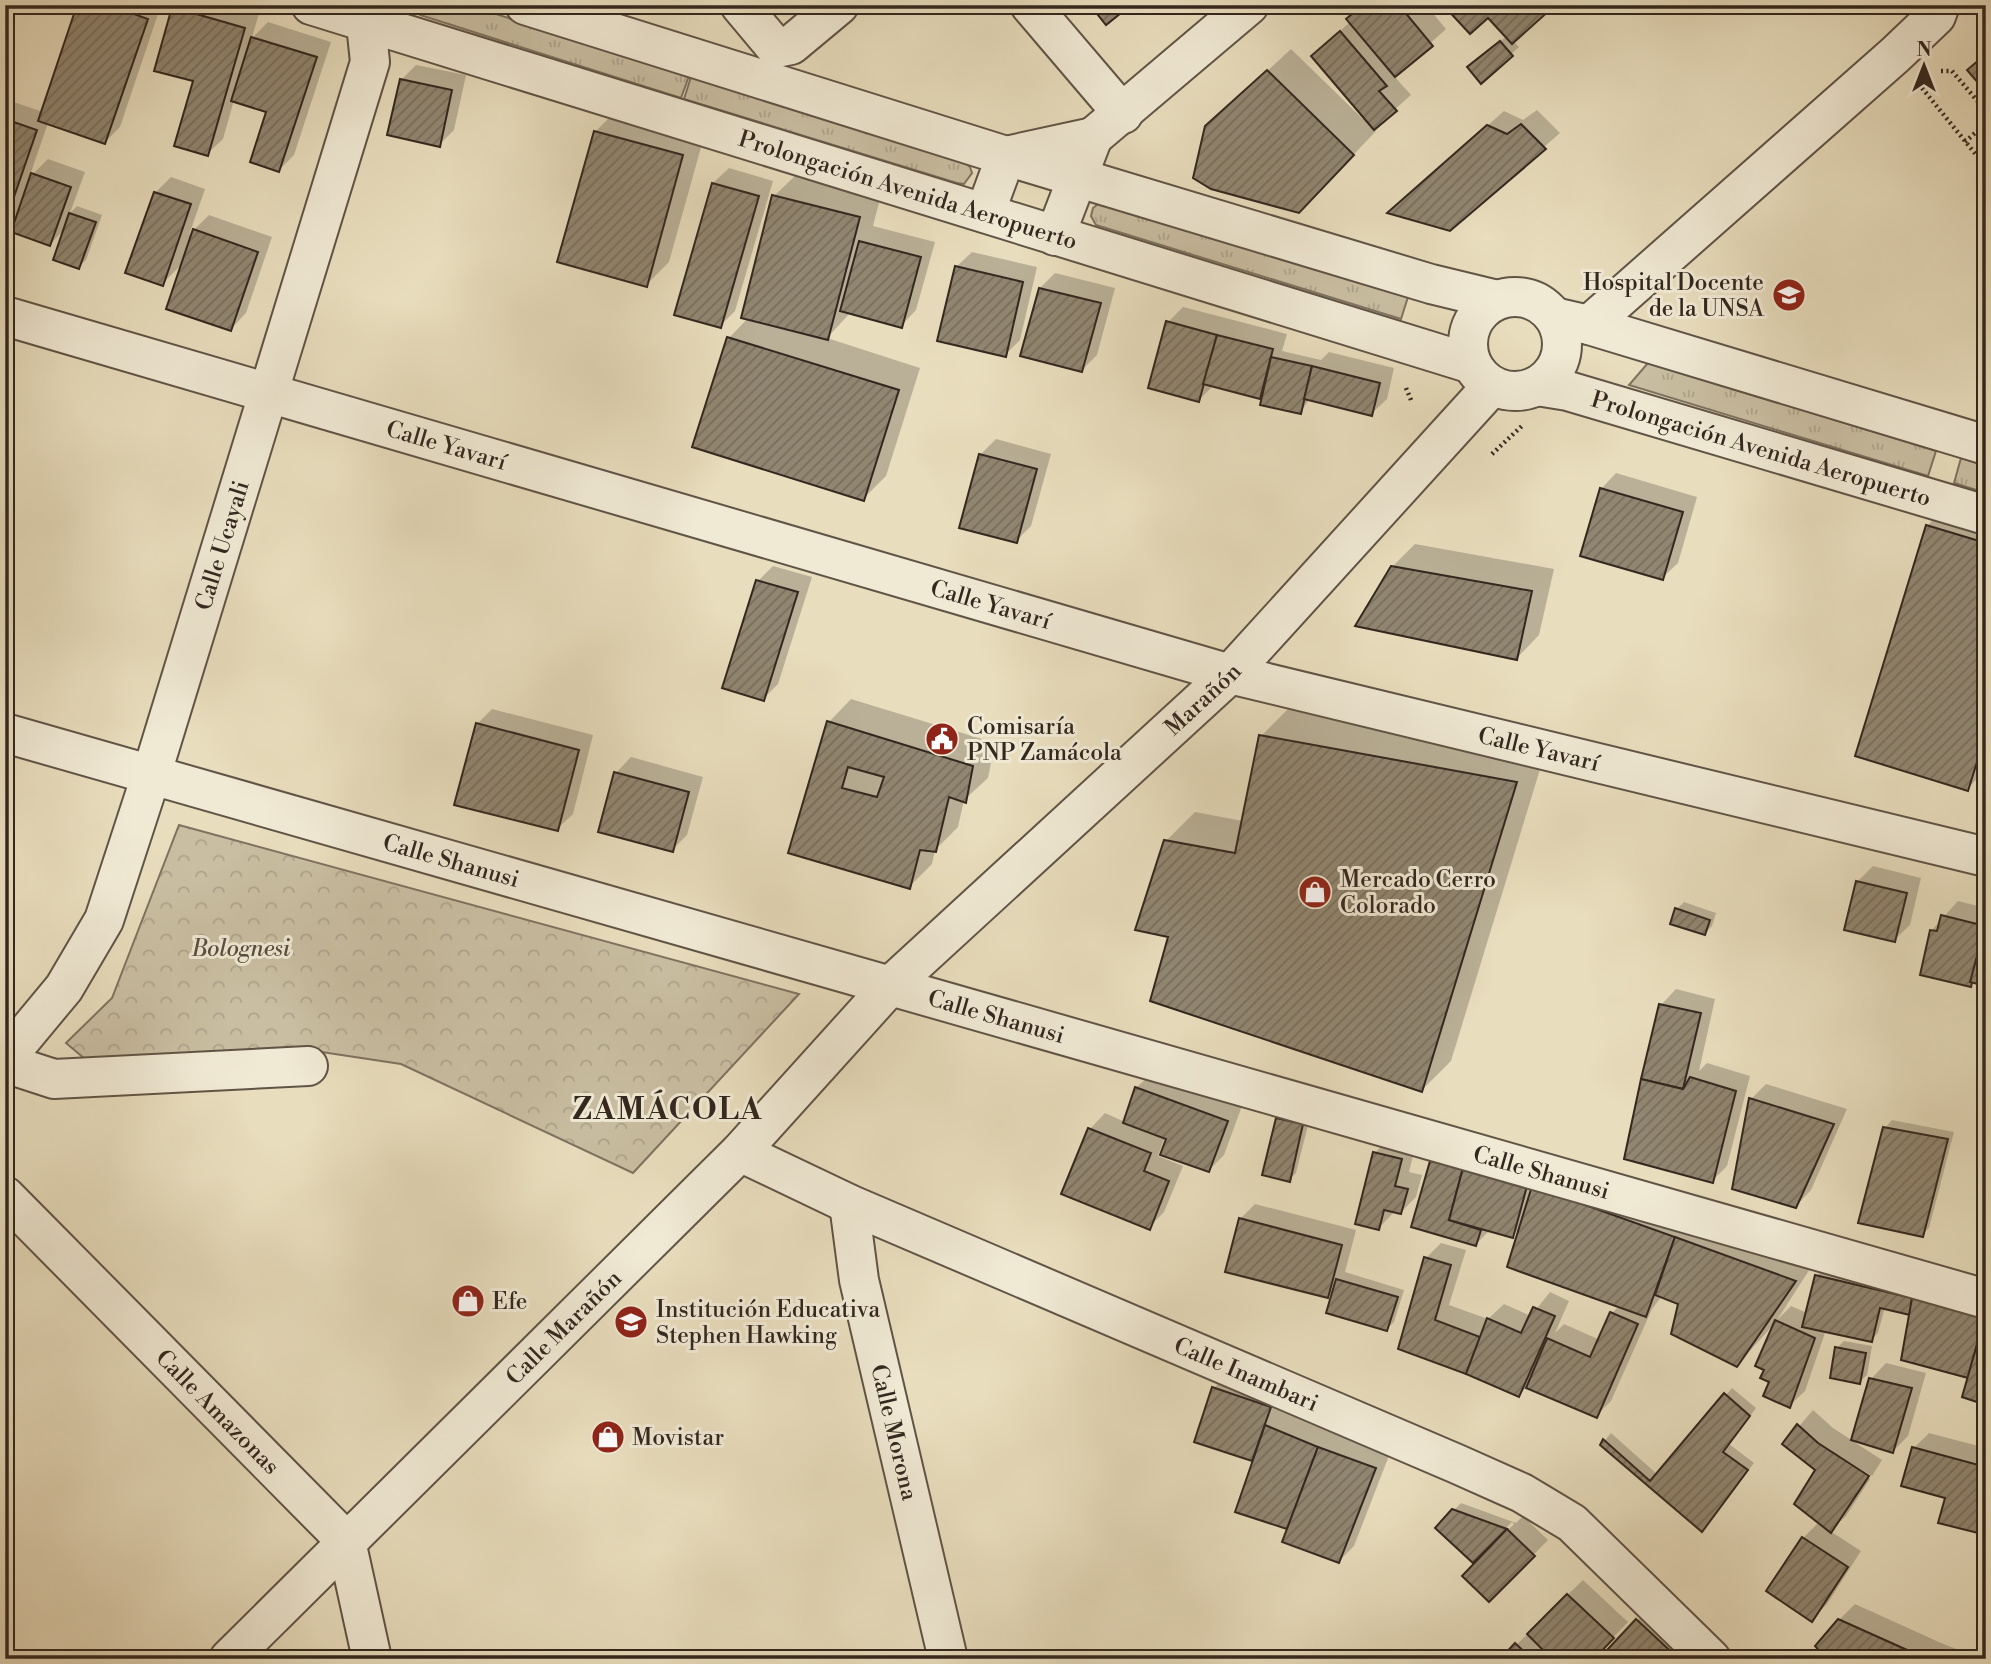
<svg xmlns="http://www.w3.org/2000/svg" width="1991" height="1664" viewBox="0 0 1991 1664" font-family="'Libre Bodoni',serif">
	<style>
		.grass { fill: url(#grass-tufts); stroke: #7e7260; stroke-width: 2 }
		.park { fill: url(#park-crowns); stroke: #7e7260; stroke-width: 2 }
		.shadow { fill: #0003 }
		.building { fill: url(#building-hatch); stroke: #33271f; stroke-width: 2; fill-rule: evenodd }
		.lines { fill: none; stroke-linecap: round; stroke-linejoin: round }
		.minor-casing { stroke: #605446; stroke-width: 42 }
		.path { stroke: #33271f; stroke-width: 4.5; stroke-dasharray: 2 3.5; stroke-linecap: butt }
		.minor { stroke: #f0e9d4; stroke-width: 38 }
		.labels { text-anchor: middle; stroke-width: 6; stroke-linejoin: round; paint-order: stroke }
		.street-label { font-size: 23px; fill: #33271f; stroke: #f0e9d4 }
		.poi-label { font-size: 23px; fill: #33271f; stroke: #f0e9d4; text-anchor: start }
		.park-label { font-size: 23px; font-style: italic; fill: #584d40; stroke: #f0e9d4 }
		.district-label { font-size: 30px; font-weight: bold; letter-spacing: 2px; fill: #33271f; stroke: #f0e9d4 }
	</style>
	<defs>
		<pattern id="grass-tufts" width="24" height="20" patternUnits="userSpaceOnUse" patternTransform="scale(1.75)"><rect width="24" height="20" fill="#c9bea2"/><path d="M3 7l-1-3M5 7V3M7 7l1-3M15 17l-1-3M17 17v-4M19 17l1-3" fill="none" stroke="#ada38b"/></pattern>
		<pattern id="park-crowns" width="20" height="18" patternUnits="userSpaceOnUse" patternTransform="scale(1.75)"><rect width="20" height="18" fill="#c9bea2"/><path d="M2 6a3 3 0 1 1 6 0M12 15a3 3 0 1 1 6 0" fill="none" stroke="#ada38b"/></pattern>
		<pattern id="building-hatch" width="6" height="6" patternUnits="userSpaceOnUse" patternTransform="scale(1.75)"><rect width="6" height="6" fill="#918671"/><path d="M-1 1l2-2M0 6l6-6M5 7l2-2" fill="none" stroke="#776e5c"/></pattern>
	</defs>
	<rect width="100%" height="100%" fill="#e8ddbd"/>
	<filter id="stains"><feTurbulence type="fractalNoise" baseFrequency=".00286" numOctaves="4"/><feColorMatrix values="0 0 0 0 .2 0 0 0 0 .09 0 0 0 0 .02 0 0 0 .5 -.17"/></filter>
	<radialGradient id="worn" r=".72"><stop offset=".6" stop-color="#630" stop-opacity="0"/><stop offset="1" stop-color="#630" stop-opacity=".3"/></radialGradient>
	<g class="grass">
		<path d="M415,5H468L689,76L681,98L420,15Z"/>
		<path d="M691,77L964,162L970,167L972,173L964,184L957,183L684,99Z"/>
		<path d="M1098,204L1408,297L1401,319L1096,225L1091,216L1093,208Z"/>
		<path d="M1648,363L1936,451L1928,476L1629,385Z"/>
		<path d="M1961,458L1986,466V493L1954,483Z"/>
	</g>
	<path class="park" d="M179,825L799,994L633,1173L401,1064L295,1048L85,1059L66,1043L112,998Z"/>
	<g class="shadow">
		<path d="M80,5H161L120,127L105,142L48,123L29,178L48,159L85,172L70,213L77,206L102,215L86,260L78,267L65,229L50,244L11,231L5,244V99L43,112Z"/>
		<path d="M177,5H233L259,13L252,38L268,22L331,42L294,155L279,170L268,111L234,100L223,139L207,154L195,80L174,8Z"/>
		<path d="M1362,5H1426L1446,29L1394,76L1411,95L1373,129L1376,131L1321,189L1226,109L1291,49L1363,119L1365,117L1313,56L1350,22L1348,19Z"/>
		<path d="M1445,5H1552L1513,41L1519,47L1482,81L1476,60L1507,36L1488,15Z"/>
		<path d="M416,65L466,75L454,130L439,145L401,80Z"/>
		<path d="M618,109L705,133L669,262L646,285L595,132Z"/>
		<path d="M1537,110L1560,133L1450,229L1405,199L1504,111L1523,120Z"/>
		<path d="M729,168L773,181L735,311L720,326L676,314L713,183Z"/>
		<path d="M797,174L881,195L873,226L935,242L916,310L901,326L851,312L827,338L920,368L886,476L863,499L694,446L729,338L748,318L774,196Z"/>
		<path d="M171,177L205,189L189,235L209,215L272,237L246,313L231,329L183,263L162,284L155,193Z"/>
		<path d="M972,252L1037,267L1020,340L1005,355L956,267Z"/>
		<path d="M1055,273L1115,288L1097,355L1082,370L1040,288Z"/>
		<path d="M1183,307L1287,334L1282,351L1321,360L1329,352L1394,368L1387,399L1371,414L1310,398L1301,412L1265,391L1259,397L1214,385L1199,400L1168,322Z"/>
		<path d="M996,439L1051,454L1031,526L1016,541L980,455Z"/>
		<path d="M1616,473L1697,497L1678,563L1662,578L1601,489Z"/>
		<path d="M1956,497L1986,506V770L1967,789L1927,526Z"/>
		<path d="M1415,544L1554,569L1539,635L1517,658L1392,567Z"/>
		<path d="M773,566L812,577L778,684L763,699L758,581Z"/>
		<path d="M851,699L995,743L988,778L964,800L958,827L935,850L932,864L909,887L790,852L829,722Z"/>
		<path d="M1290,707L1545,753L1451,1061L1422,1090L1170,936L1166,841L1195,812L1243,821L1261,736Z"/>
		<path d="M492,709L593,735L573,814L557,829L477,724Z"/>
		<path d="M631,757L703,777L687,835L672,850L616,773Z"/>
		<path d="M1873,866L1921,878L1910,925L1894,940L1846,928L1858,881Z"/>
		<path d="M1958,901L1986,908V984L1974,981L1970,985L1932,930Z"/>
		<path d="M1684,902L1716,913L1712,926L1705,933L1677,909Z"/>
		<path d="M1676,989L1715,999L1699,1071L1707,1063L1750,1076L1727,1166L1712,1181L1626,1157L1661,1005Z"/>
		<path d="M1152,1073L1242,1106L1224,1155L1209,1170L1166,1134L1158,1156L1183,1166L1164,1212L1149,1227L1063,1193L1090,1129L1105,1113L1125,1122L1136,1088Z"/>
		<path d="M1766,1084L1847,1109L1811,1190L1796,1206L1751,1099Z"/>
		<path d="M1285,1111L1310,1117L1296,1173L1289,1180L1277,1119Z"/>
		<path d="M1892,1120L1954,1132L1929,1228L1922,1235L1885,1128Z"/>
		<path d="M1390,1137L1416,1144L1409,1172L1422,1175L1416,1197L1401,1212L1395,1211L1379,1228L1375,1153Z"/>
		<path d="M1446,1147L1817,1258L1777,1320L1791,1306L1807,1313L1816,1276L1824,1269L1986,1308L1970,1377L1912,1314L1885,1307L1878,1333L1871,1340L1826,1330L1805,1391L1789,1406L1771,1381L1776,1322L1737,1365L1680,1303L1662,1296L1652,1309L1611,1401L1596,1416L1527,1387L1518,1395L1400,1348L1426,1258L1441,1243L1466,1250L1449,1305L1488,1319L1504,1304L1531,1316L1550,1292L1569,1301L1555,1333L1564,1324L1600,1340L1612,1313L1619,1306L1521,1227L1512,1236L1490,1230L1476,1244L1413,1226L1431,1162Z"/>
		<path d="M1255,1204L1356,1230L1345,1272L1404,1290L1394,1322L1387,1329L1335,1289L1328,1296L1240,1219Z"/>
		<path d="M1844,1341L1872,1346L1867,1375L1859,1382L1837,1348Z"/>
		<path d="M1886,1363L1926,1373L1908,1436L1893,1451L1871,1379Z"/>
		<path d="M1229,1373L1285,1392L1279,1410L1390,1453L1354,1546L1339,1561L1289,1528L1255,1460L1196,1441L1214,1388Z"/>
		<path d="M1732,1388L1756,1408L1729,1444L1754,1463L1702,1529L1602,1444L1611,1433L1658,1475Z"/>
		<path d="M1813,1410L1833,1428L1882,1460L1872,1476L1814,1441L1870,1479L1846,1516L1830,1531L1861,1551L1827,1604L1812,1619L1803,1538L1819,1522L1818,1469L1784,1444Z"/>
		<path d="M1929,1433L1986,1448V1534L1947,1496L1914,1448Z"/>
		<path d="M1461,1503L1516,1523L1523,1516L1548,1540L1489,1600L1464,1575L1514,1524L1512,1522L1473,1560L1437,1528Z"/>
		<path d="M1583,1580L1628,1622L1592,1659H1502Z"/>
		<path d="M1855,1604L1941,1643L1982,1659H1828L1839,1620Z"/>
		<path d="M1652,1606L1710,1659H1619L1637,1621Z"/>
	</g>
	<g class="building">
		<path d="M77,5L96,12L98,5H109L148,19L105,144L38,121Z"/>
		<path d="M1090,5H1131L1106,25Z"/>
		<path d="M1363,5H1399L1433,46L1395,77L1346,19Z"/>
		<path d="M1443,5H1547L1551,9L1512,44L1488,18L1470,34Z"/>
		<path d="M172,7L245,28L208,156L174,146L193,81L154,71Z"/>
		<path d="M1340,31L1387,86L1379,91L1397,111L1374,130L1311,56Z"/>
		<path d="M251,37L317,57L279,172L250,162L266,112L231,101Z"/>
		<path d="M1500,41L1513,56L1481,84L1467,67Z"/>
		<path d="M1986,54V92L1967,70Z"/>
		<path d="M1267,70L1354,155L1299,213L1211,189L1193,178L1205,126Z"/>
		<path d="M400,79L452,90L440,147L387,135Z"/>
		<path d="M5,119L37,130L5,223Z"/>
		<path d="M1521,124L1546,149L1450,231L1387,213L1487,125L1507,134Z"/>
		<path d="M594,131L683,155L647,287L557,262Z"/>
		<path d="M31,173L71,187L50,246L11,232Z"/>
		<path d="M712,183L759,196L721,328L674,315Z"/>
		<path d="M154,192L191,204L163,286L125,273Z"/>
		<path d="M772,195L860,217L828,340L741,318Z"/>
		<path d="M69,213L96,222L79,269L53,260Z"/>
		<path d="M193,229L258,252L231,331L166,309Z"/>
		<path d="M859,241L921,257L902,328L840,311Z"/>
		<path d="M955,266L1023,282L1006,357L937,341Z"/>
		<path d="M1039,288L1101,303L1082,372L1020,356Z"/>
		<path d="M1166,321L1217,335L1199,402L1148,388Z"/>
		<path d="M1217,335L1273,349L1260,399L1203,384Z"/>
		<path d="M727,337L899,390L864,501L692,447Z"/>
		<path d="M1271,357L1312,366L1301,414L1260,405Z"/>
		<path d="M1312,366L1380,383L1372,416L1304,399Z"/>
		<path d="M979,454L1037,469L1017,543L959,528Z"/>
		<path d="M1600,488L1683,512L1663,580L1580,556Z"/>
		<path d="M1926,525L1986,543V733L1968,791L1855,756Z"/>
		<path d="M1391,566L1532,591L1517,660L1355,626Z"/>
		<path d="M756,580L798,592L764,701L722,688Z"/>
		<path d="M827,721L973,766L966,803L949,797L936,852L920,850L910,889L788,853ZM848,767L884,777L877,797L842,788Z"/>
		<path d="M476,723L579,750L558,831L454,805Z"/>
		<path d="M1259,735L1517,782L1422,1092L1150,1001L1168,937L1135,930L1164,840L1235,853Z"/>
		<path d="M614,772L689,792L673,852L598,832Z"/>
		<path d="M1856,881L1907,893L1895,942L1844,930Z"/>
		<path d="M1675,908L1710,920L1705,935L1670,924Z"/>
		<path d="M1941,915L1985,926L1971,987L1920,975L1930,930L1937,931Z"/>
		<path d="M1985,926H1986V986L1970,982Z"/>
		<path d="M1659,1004L1701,1013L1683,1089L1641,1079Z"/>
		<path d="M1690,1077L1736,1091L1713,1183L1624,1159L1641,1079L1683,1089Z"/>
		<path d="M1135,1087L1228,1121L1209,1172L1160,1155L1166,1139L1123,1123Z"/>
		<path d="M1749,1098L1834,1124L1796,1208L1732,1189Z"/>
		<path d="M1276,1118L1303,1124L1290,1182L1262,1175Z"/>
		<path d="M1883,1127L1948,1139L1923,1237L1858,1223Z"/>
		<path d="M1088,1128L1151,1153L1144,1171L1169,1181L1150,1230L1061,1194Z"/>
		<path d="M1373,1152L1402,1159L1395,1186L1408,1189L1401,1214L1384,1210L1379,1230L1355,1224Z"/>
		<path d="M1430,1161L1463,1168L1449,1220L1481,1230L1476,1246L1411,1227Z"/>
		<path d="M1463,1168L1527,1186L1513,1238L1449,1220Z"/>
		<path d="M1532,1186L1675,1237L1646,1317L1507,1267Z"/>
		<path d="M1239,1218L1342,1245L1328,1298L1225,1272Z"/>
		<path d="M1675,1237L1796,1281L1737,1367L1671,1334L1678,1304L1655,1295Z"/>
		<path d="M1424,1257L1451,1265L1435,1320L1480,1337L1466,1374L1398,1349Z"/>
		<path d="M1815,1275L1912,1298L1910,1315L1880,1308L1872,1342L1802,1327Z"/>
		<path d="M1336,1279L1398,1297L1387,1331L1326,1313Z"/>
		<path d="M1912,1298L1985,1316L1968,1378L1901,1360Z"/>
		<path d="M1533,1307L1555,1316L1519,1397L1466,1374L1487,1318L1521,1333Z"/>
		<path d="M1610,1312L1638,1324L1597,1418L1526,1388L1547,1338L1590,1357Z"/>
		<path d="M1985,1316L1986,1317V1405L1962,1397Z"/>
		<path d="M1775,1320L1815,1338L1790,1408L1763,1396L1769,1382L1760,1378L1764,1370L1755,1366Z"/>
		<path d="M1835,1347L1866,1353L1860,1384L1830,1378Z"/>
		<path d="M1869,1378L1912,1388L1893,1453L1851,1440Z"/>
		<path d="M1212,1387L1271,1407L1252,1461L1194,1442Z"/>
		<path d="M1724,1393L1750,1416L1723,1452L1748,1470L1702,1532L1600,1445L1603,1439L1650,1481Z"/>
		<path d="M1797,1424L1818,1443L1869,1476L1831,1533L1794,1504L1815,1470L1782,1444Z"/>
		<path d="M1265,1425L1318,1447L1287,1529L1235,1512Z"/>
		<path d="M1318,1447L1376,1468L1339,1563L1282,1542Z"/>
		<path d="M1912,1447L1986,1467V1535L1938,1523L1945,1498L1901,1486Z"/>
		<path d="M1452,1509L1507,1529L1473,1563L1435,1528Z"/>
		<path d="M1507,1529L1535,1556L1489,1602L1462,1576Z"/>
		<path d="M1802,1537L1848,1567L1812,1622L1766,1591Z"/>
		<path d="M1567,1594L1614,1638L1594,1659H1552L1527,1634Z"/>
		<path d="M1636,1619L1679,1659H1616L1607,1650Z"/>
		<path d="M1838,1619L1925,1658L1826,1659L1815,1646Z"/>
		<path d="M1515,1643L1532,1659H1500Z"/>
	</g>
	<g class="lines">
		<defs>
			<g id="minor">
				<path id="s1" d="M311,5L1472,364"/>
				<path d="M525,5L1006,156L1431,284L1497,300"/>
				<path d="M740,5L776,48"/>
				<path d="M1030,5L1123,114"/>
				<path d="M776,48L791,45L839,5"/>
				<path d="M1093,137L1249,5"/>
				<path d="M985,213L1006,156L1093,137L1055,236"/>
				<circle cx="1515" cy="344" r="47"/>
				<path id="s2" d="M5,316L1230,674L1986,857"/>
				<path d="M1554,317L1589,325L1986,445"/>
				<path d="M1589,325L1895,55L1936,16L1940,5"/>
				<path id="s3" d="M1537,386L1568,391L1986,515"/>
				<path id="s4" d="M5,733L1986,1299"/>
				<path id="s5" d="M5,1059L64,988L104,920L151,776L370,62L364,5"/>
				<path d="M5,1063L54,1079L308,1066"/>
				<path id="s6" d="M740,1152L849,1204L1457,1464L1522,1493L1572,1523L1711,1659"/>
				<path id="s7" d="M5,1196L346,1541L372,1659"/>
				<path id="s8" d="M849,1204L859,1280L948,1659"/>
				<path id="s9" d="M229,1659L740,1152L889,987L1230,674L1492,386"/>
			</g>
		</defs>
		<use href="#minor" class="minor-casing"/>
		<g class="path">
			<path d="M1941,71H1952L1986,111"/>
			<path d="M1922,88L1986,167"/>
			<path d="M1965,142L1986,123"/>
			<path d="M1406,388L1411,400"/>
			<path d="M1492,454L1524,424"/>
		</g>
		<use href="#minor" class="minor"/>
	</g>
	<defs>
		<symbol id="university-disc" viewBox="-11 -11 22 22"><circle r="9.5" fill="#8f2418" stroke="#f0e9d4"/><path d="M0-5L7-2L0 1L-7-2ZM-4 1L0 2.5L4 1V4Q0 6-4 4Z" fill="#fff"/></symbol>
		<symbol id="civic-disc" viewBox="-11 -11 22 22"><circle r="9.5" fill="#8f2418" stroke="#f0e9d4"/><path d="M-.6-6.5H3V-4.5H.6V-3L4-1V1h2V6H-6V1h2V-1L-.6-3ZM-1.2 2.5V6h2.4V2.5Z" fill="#fff"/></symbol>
		<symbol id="shop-disc" viewBox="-11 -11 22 22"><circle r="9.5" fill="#8f2418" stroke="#f0e9d4"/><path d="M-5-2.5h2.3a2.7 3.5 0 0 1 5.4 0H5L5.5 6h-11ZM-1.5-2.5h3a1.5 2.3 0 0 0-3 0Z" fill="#fff"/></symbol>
		<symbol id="school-disc" viewBox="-11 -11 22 22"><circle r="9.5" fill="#8f2418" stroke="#f0e9d4"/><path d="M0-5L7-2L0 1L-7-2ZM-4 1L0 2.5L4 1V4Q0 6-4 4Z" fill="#fff"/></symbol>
	</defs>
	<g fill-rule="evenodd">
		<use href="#university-disc" x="1770" y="276" width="38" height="38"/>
		<use href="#civic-disc" x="923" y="720" width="38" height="38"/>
		<use href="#shop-disc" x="1296" y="873" width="38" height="38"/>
		<use href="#shop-disc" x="449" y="1282" width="38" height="38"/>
		<use href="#school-disc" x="612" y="1303" width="38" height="38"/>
		<use href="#shop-disc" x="589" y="1418" width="38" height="38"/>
	</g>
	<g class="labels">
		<g class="street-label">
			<text dy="8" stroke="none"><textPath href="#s1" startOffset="625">Prolongación Avenida Aeropuerto</textPath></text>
			<text dy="8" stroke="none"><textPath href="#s2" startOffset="460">Calle Yavarí</textPath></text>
			<text dy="8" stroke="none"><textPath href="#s3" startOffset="233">Prolongación Avenida Aeropuerto</textPath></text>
			<text dy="8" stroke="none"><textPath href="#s5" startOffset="564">Calle Ucayali</textPath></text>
			<text dy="8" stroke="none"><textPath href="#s2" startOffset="1027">Calle Yavarí</textPath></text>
			<text dy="8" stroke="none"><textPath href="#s9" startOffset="1368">Marañón</textPath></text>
			<text dy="8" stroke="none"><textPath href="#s2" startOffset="1594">Calle Yavarí</textPath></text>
			<text dy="8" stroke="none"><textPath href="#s4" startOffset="464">Calle Shanusi</textPath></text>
			<text dy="8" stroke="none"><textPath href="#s4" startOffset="1031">Calle Shanusi</textPath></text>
			<text dy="8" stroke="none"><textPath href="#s4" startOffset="1598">Calle Shanusi</textPath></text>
			<text dy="8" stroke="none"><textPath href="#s9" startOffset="471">Calle Marañón</textPath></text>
			<text dy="8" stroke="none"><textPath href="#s6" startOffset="553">Calle Inambari</textPath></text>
			<text dy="8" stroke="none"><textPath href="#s7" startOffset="303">Calle Amazonas</textPath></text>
			<text dy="8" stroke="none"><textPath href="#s8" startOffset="233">Calle Morona</textPath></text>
		</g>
		<g class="poi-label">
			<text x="1764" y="290" text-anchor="end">Hospital Docente<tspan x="1764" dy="26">de la UNSA</tspan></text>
			<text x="967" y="734">Comisaría<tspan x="967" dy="26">PNP Zamácola</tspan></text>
			<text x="1340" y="887">Mercado Cerro<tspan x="1340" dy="26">Colorado</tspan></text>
			<text x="492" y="1309">Efe</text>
			<text x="656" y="1317">Institución Educativa<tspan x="656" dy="26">Stephen Hawking</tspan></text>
			<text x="632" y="1445">Movistar</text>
		</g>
		<g class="park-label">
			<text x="241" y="956">Bolognesi</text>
		</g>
		<g class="district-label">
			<text x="668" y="1119">ZAMÁCOLA</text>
		</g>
	</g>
	<rect width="1991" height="1664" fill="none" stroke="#e8ddbd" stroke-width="28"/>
	<rect x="7" y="7" width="1977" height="1650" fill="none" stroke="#33271f" stroke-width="3.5"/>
	<rect x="14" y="14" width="1963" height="1636" fill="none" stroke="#33271f" stroke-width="2"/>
	<g transform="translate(1924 66)" stroke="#f0e9d4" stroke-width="5" paint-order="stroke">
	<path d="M0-5L12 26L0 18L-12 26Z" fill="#33271f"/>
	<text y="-10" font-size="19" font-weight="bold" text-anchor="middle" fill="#33271f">N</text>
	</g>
	<rect width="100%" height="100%" filter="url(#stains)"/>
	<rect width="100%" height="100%" fill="url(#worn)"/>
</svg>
